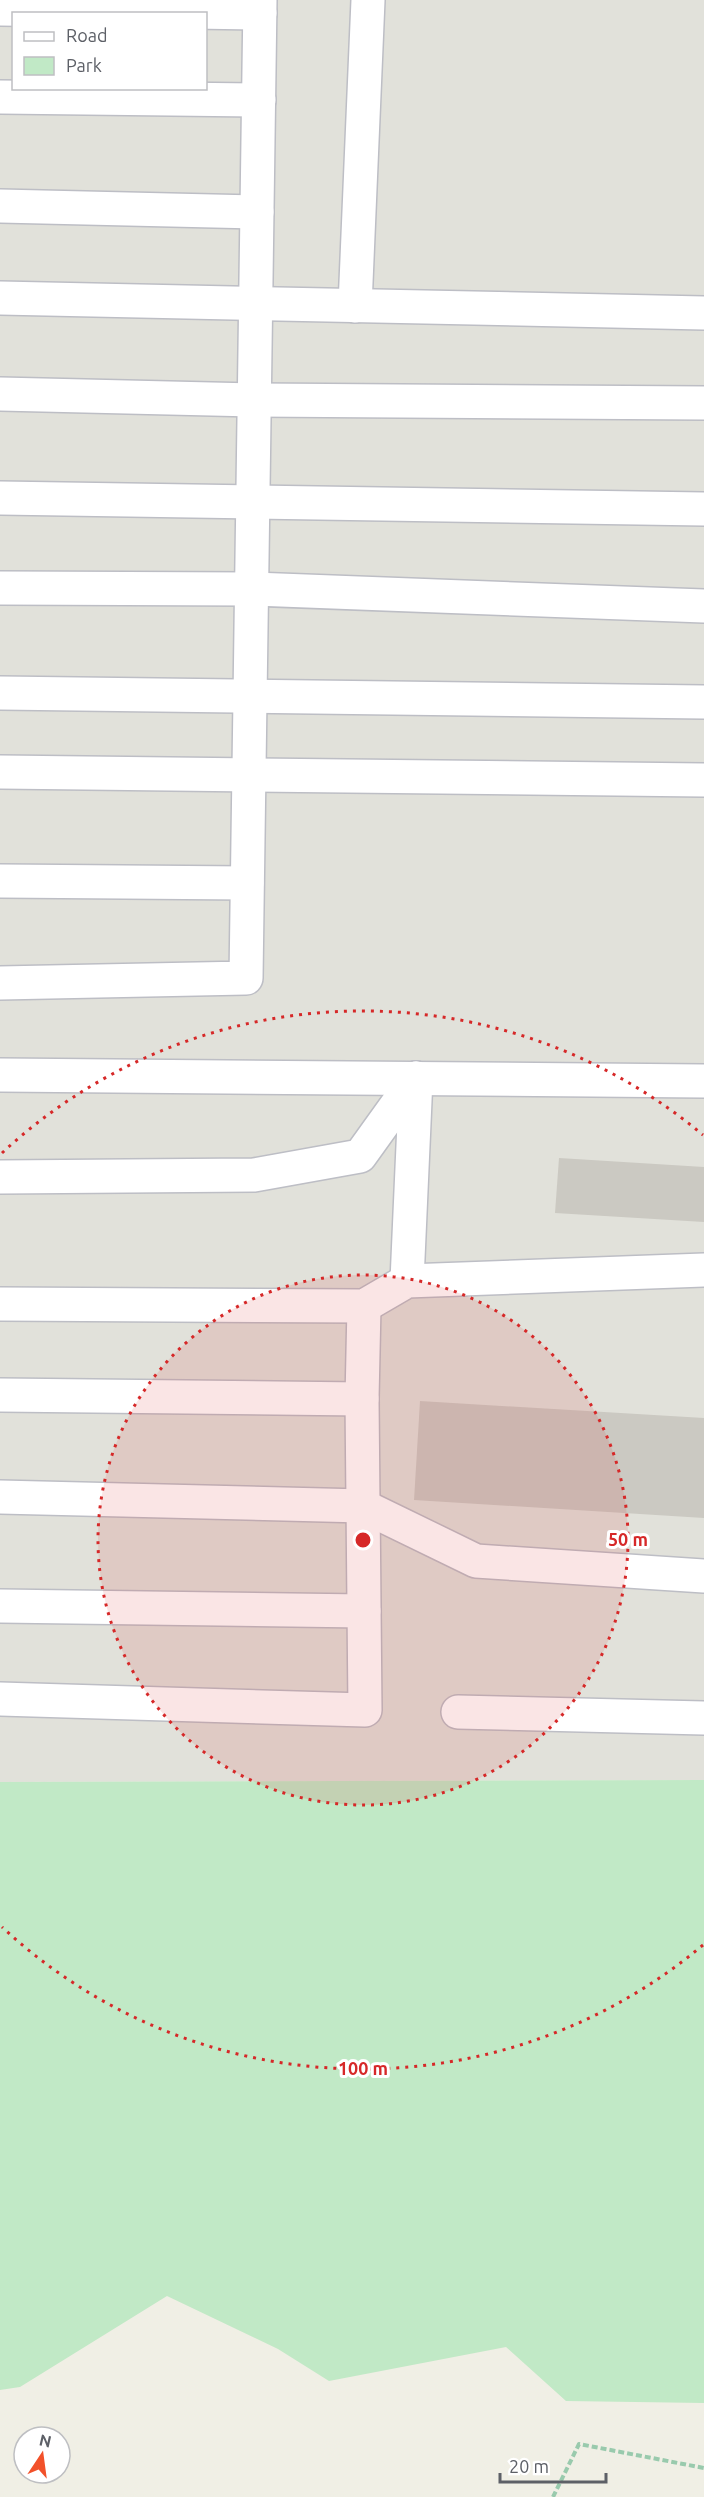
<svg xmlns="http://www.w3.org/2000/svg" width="704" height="2497" viewBox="0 0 704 2497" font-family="Ubuntu,sans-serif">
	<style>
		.industrial { fill: #e1e1da; fill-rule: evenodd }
		.green { fill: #c1e9c6 }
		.building { fill: #cbc9c2 }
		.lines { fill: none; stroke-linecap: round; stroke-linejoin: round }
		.minor-casing { stroke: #bdbec5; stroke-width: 36 }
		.path { stroke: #99caad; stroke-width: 4; stroke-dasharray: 6 3; stroke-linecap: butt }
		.minor { stroke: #fff; stroke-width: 33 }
		.ring { fill: none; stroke: #d62828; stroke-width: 3; stroke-dasharray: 3 6 }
		.centre { fill: #d62828; stroke: #fff; stroke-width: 3 }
		.ring-label { font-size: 18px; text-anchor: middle; font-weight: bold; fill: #d62828; stroke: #fff; stroke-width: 6; stroke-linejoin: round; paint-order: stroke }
	</style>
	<rect width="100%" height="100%" fill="#f0efe5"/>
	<path class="industrial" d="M0,0H704V1780L0,1782ZM14,14H206V88H14Z"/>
	<path class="green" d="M704,1780V2403L566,2401L506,2347L329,2381L278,2349L167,2296L20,2387L0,2390V1782Z"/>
	<g class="building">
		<path d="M559,1158L704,1167V1222L555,1213Z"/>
		<path d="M420,1401L704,1418V1518L414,1500Z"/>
	</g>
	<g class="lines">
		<defs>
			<g id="minor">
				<path d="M0,9L260,13"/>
				<path d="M0,97L259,100"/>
				<path d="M0,206L257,212"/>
				<path d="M0,298L704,313"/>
				<path d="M355,306L368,0"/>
				<path d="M0,394L254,400L704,403"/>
				<path d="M0,498L704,509"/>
				<path d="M0,588L251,589L704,606"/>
				<path d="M0,693L704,702"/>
				<path d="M0,772L704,780"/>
				<path d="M0,881L247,883"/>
				<path d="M0,983L246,978L260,0"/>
				<path d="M0,1075L704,1081"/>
				<path d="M0,1177L254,1175L360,1156L416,1078"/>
				<path d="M407,1281L416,1078"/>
				<path d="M0,1304L364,1306L407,1281L704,1270"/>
				<path d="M0,1395L362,1399"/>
				<path d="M0,1497L363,1506L476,1561L704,1576"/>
				<path d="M0,1606L364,1611"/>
				<path d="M0,1699L365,1710L362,1399L364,1306"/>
				<path d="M458,1712L704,1718"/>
			</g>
		</defs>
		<use href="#minor" class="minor-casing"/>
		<path class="path" d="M553,2497L579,2444L704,2468"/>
		<use href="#minor" class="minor"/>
	</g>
	<circle cx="363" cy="1540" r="265" fill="#d62828" fill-opacity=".12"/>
	<g class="ring">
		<circle cx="363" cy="1540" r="265"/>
		<path d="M703 1945A529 529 0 0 1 2 1927M2 1153A529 529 0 0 1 703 1135"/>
	</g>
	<circle cx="363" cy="1540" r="9" class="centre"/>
	<g class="ring-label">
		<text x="628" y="1546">50 m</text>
		<text x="363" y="2075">100 m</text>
	</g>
	<rect x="12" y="12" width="195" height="78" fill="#ffffff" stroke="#bebfc2" stroke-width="1.5"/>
	<rect x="24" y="32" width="30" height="9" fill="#ffffff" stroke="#bebfc2" stroke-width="1.5"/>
	<text x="66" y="42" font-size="18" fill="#5d6067">Road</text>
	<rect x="24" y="57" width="30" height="18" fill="#c1e9c6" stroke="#bebfc2" stroke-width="1.5"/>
	<text x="66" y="72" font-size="18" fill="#5d6067">Park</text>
	<g transform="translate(42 2455) rotate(13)"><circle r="28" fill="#ffffff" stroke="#bebfc2" stroke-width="1.5"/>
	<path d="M0-4.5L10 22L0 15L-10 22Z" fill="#f2512a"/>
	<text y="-9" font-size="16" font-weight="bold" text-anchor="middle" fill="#5d6067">N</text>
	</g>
	<path d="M500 2473v9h106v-9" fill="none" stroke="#5d6067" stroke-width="3"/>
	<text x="509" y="2473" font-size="18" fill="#5d6067" stroke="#ffffff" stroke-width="4.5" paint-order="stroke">20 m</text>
</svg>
